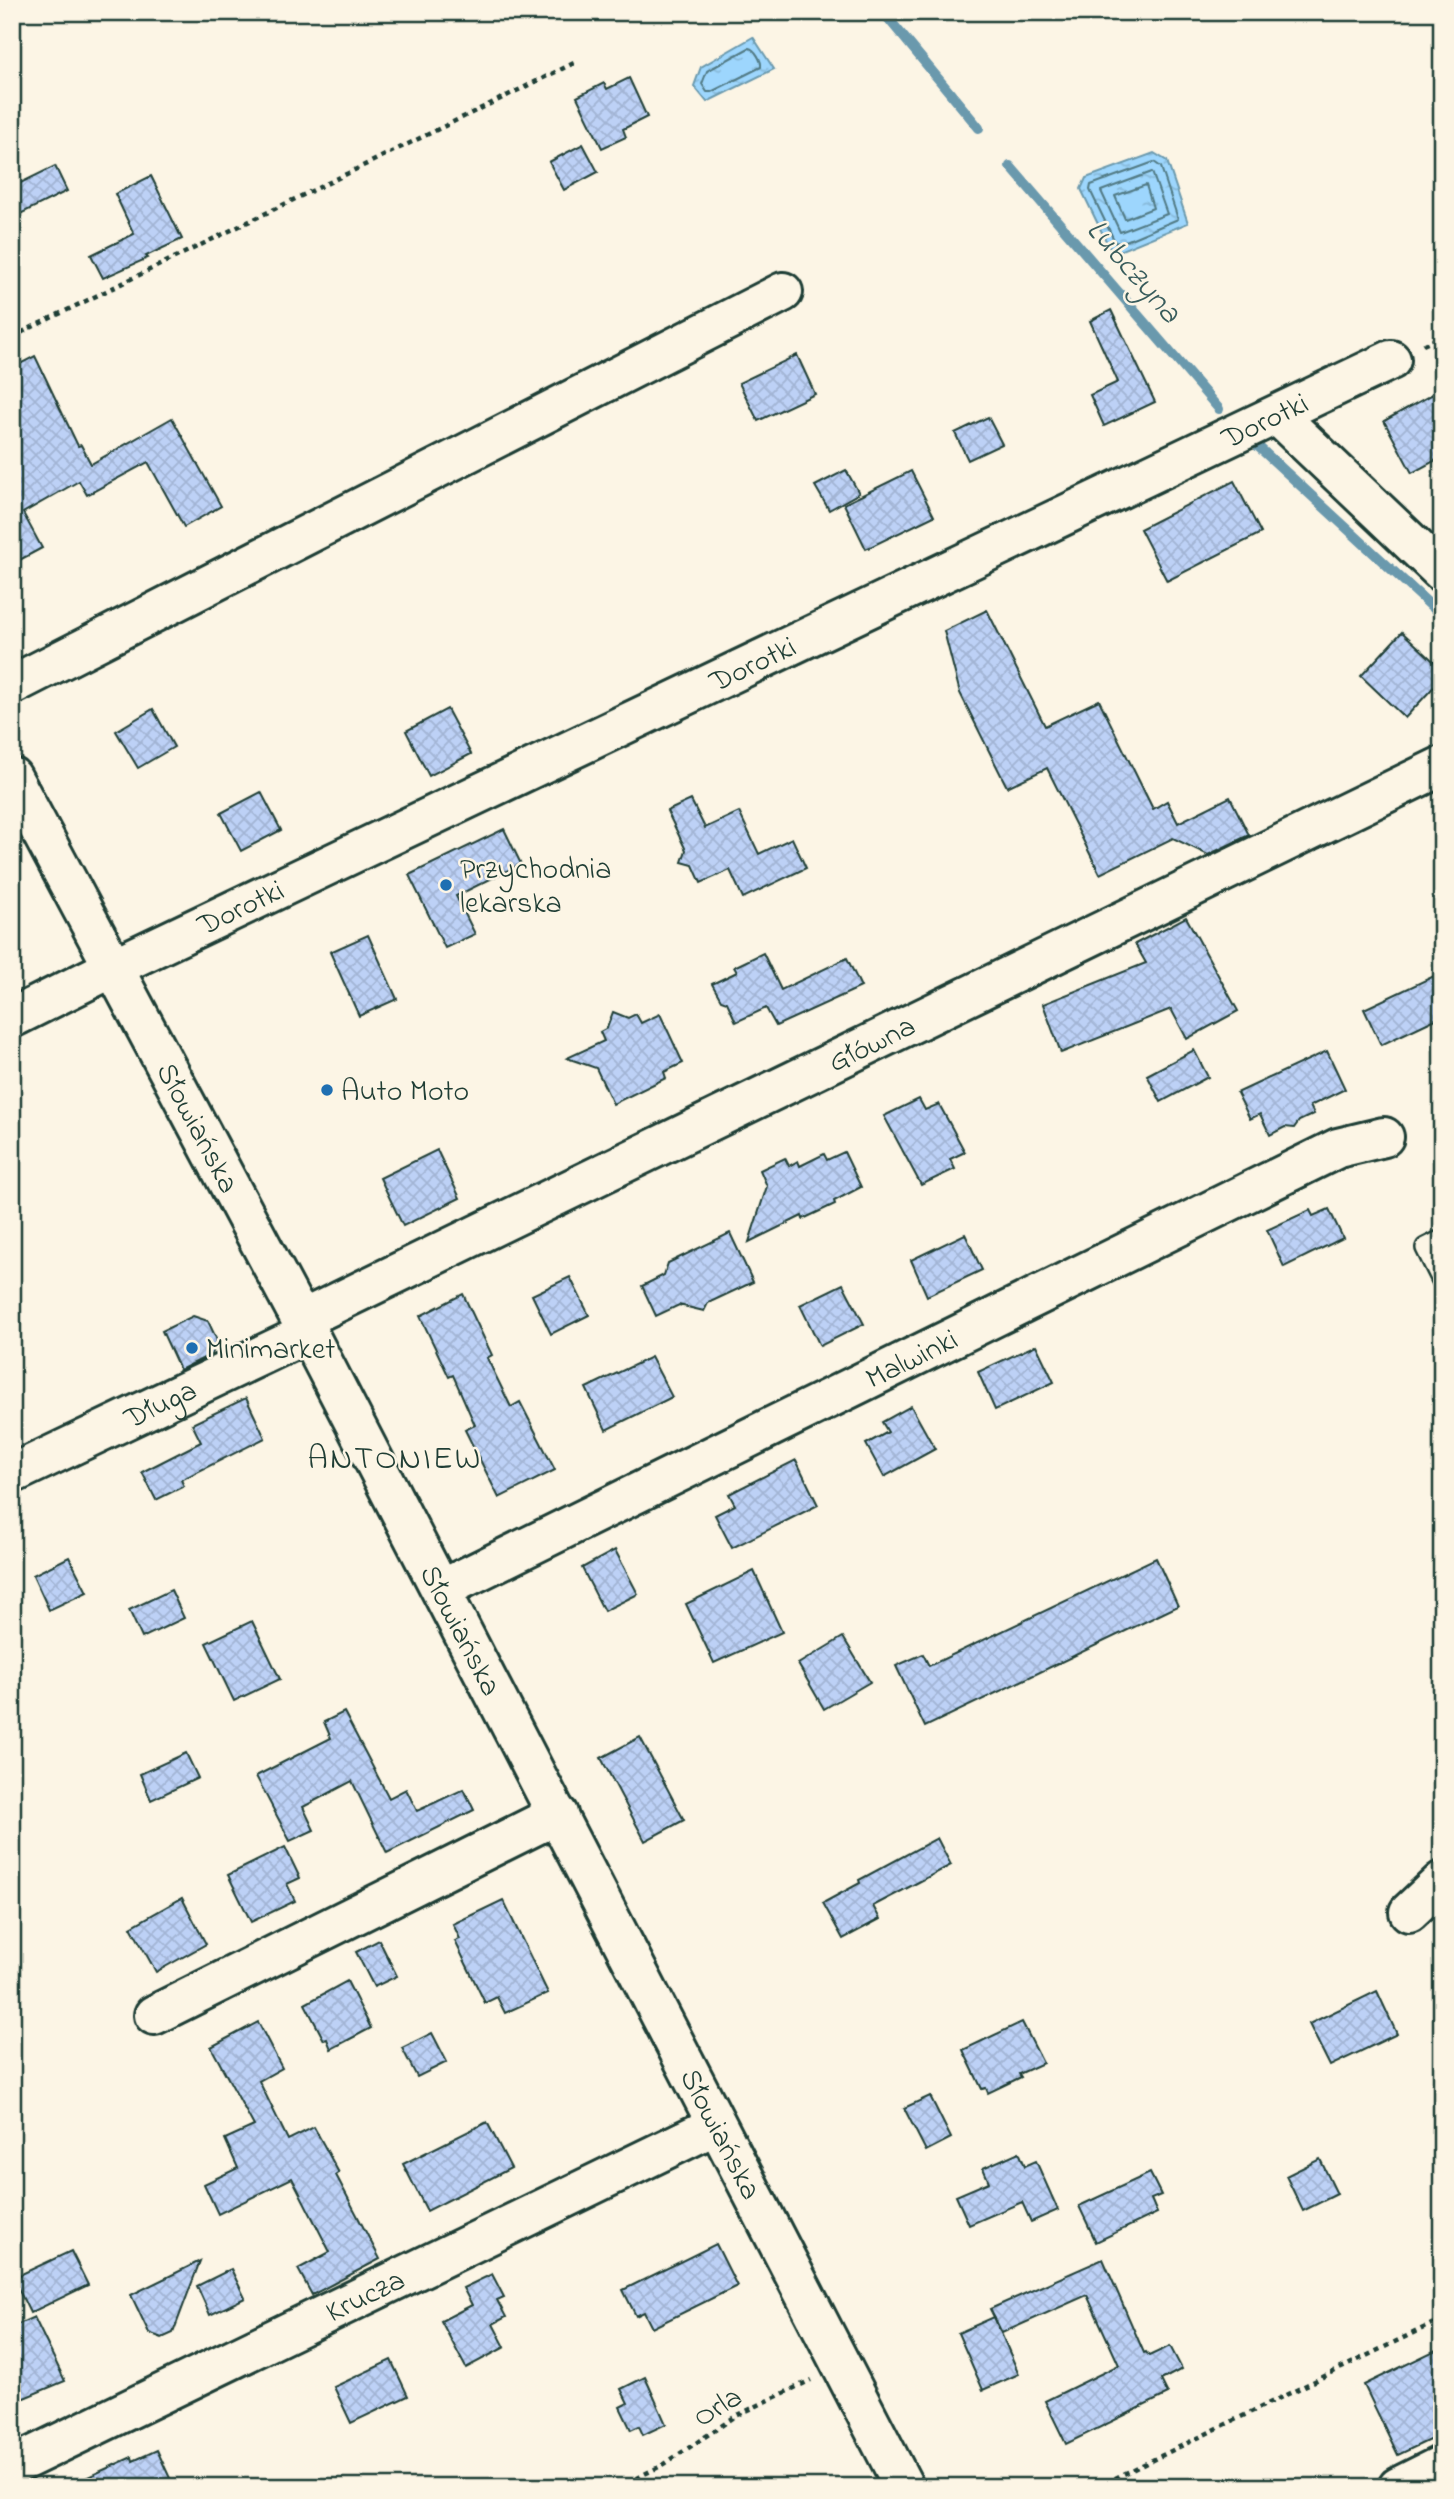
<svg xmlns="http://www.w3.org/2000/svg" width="1454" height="2499" viewBox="0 0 1454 2499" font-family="'Indie Flower',sans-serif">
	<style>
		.water { fill: url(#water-ripples); stroke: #6b99ad; stroke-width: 2 }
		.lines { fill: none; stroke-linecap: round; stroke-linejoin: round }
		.shore { stroke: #517a84; stroke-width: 2 }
		.stream { stroke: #6b99ad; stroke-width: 10 }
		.building { fill: url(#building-cross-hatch); stroke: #1f3d34; stroke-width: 2 }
		.service-casing { stroke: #1f3d34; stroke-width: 24 }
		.minor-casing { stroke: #1f3d34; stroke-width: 44 }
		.tertiary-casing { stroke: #1f3d34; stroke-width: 44 }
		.path { stroke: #1f3d34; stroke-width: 4.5; stroke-dasharray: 5 5; stroke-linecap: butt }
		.service { stroke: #fcf5e5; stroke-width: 19 }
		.minor { stroke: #fcf5e5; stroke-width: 38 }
		.tertiary { stroke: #fcf5e5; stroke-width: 38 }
		.poi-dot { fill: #1f6fb2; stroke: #fcf5e5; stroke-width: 2.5 }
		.labels { text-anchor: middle; stroke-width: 5; stroke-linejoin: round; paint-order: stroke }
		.street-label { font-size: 30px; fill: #1f3d34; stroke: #fcf5e5 }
		.poi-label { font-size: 30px; fill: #1f3d34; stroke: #fcf5e5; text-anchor: start }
		.water-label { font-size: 32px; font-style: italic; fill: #385c5c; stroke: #fcf5e5 }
		.quarter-label { font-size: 33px; letter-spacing: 2px; fill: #1f3d34; stroke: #fcf5e5 }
	</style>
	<defs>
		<pattern id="water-ripples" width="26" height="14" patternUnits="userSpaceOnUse" patternTransform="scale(1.75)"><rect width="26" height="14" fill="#9dd6fd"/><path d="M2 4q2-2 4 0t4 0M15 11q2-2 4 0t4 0" fill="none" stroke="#87b9d9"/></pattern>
		<pattern id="building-cross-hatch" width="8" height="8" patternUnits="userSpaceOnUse" patternTransform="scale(1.75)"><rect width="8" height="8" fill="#bdd1f6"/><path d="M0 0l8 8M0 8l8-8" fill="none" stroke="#a2b4d4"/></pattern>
	</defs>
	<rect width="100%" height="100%" fill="#fcf5e5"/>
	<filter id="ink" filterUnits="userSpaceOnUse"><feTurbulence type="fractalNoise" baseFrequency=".0143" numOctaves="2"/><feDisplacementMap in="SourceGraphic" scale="14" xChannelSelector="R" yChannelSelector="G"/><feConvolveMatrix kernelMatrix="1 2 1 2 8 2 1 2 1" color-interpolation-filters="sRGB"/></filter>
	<g filter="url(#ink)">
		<g class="water">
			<path d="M476,12H579C548,29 508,21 476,12Z"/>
			<path d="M753,37L774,69L707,102L694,86L701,67Z"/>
			<path d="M1154,153L1167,161L1188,223L1119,251L1109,247L1081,189L1086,178Z"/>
		</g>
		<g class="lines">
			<g class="shore">
				<path d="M749,48C755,49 762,61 761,67L711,92H707L702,84L707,71Z"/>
				<path d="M1154,162L1161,167L1178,219L1121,243L1115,242L1090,190L1091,185Z"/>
				<path d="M1152,172L1167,214L1120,232L1101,191Z"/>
				<path d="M1146,185L1153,208L1125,219L1115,196Z"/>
			</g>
			<g class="stream">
				<path d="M883,12L979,128"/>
				<path d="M1010,166L1219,409"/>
				<path d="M1250,439L1442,616"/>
			</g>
		</g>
		<g class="building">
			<path d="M629,78L647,117L623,129L626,137L602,148L577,97L604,83L607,89Z"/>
			<path d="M583,144L598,172L564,190L549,162Z"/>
			<path d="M55,166L67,191L12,218V187Z"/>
			<path d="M151,176L182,239L146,256L148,258L103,278L91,255L134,234L115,194Z"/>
			<path d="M1111,310L1155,402L1104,426L1090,395L1118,382L1090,321Z"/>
			<path d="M797,355L815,394L758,421L739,383Z"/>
			<path d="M35,356L78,446L81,445L91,464L172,418L221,506L184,527L148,462L87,495L79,481L23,513L42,548L12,564V368Z"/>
			<path d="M1442,389V457L1412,473L1384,421Z"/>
			<path d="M988,417L1002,444L968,460L955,433Z"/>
			<path d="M846,470L859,493L829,510L815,486Z"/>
			<path d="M911,471L934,516L866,549L844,504Z"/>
			<path d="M1234,481L1261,533L1167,581L1140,529Z"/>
			<path d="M987,610L1045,726L1099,700L1153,809L1167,801L1178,823L1230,797L1249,835L1208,855L1173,838L1100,874L1047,768L1007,787L960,693L944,631Z"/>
			<path d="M1402,632L1442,669V678L1405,718L1361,676Z"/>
			<path d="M153,709L174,747L138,768L116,731Z"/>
			<path d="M447,709L471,754L429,776L406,731Z"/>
			<path d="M261,792L281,830L241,851L221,813Z"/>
			<path d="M691,800L705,828L739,812L759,854L792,838L806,868L743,898L730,870L701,883L693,865L682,862L686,850L667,811Z"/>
			<path d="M504,829L521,864L456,896L475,934L445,948L409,875Z"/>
			<path d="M1186,917L1238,1011L1187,1039L1171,1009L1061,1053L1043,1004L1146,963L1135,944Z"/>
			<path d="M368,935L397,999L359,1016L330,952Z"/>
			<path d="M763,953L781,990L847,958L861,987L776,1026L766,1008L736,1022L727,1002L721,1000L712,984L737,972L734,967Z"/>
			<path d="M1434,976L1442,993V1016L1381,1045L1364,1009Z"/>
			<path d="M613,1012L628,1018L636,1014L641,1023L660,1014L683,1063L664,1072L666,1078L613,1104L596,1068L567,1058L604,1041L600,1032L607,1028Z"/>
			<path d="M1194,1050L1208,1077L1161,1102L1147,1075Z"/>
			<path d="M1327,1051L1345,1089L1310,1106L1314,1114L1299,1121L1294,1128L1285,1127L1270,1135L1260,1114L1250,1119L1237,1093Z"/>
			<path d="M919,1099L925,1110L939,1104L965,1152L950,1159L955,1169L921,1185L884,1116Z"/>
			<path d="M437,1150L460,1198L403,1226L380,1178Z"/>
			<path d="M844,1152L861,1187L834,1201L835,1204L803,1219L802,1216L749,1242L767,1186L760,1170L785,1158L789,1166L798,1161L800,1166L824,1154L827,1160Z"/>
			<path d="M1329,1209L1343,1238L1284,1267L1267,1230L1310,1210L1313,1216Z"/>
			<path d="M730,1233L753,1282L708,1303L704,1311L679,1305L656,1316L642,1286L664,1275L668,1263Z"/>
			<path d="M965,1234L982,1270L927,1296L911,1260Z"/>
			<path d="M570,1277L589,1315L551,1334L532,1295Z"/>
			<path d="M843,1284L864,1324L820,1346L800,1305Z"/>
			<path d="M463,1294L492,1355L487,1358L511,1407L520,1402L555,1470L499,1498L465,1430L475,1425L453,1375L449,1377L420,1316Z"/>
			<path d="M193,1316L208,1321L217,1340L212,1354L180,1370L162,1331Z"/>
			<path d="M1036,1345L1054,1382L995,1410L978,1372Z"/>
			<path d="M651,1357L672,1397L606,1430L586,1388Z"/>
			<path d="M246,1398L265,1438L181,1480L184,1486L156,1500L142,1472L201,1442L192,1424Z"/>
			<path d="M911,1406L935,1449L884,1477L866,1444L888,1432L882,1422Z"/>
			<path d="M796,1460L818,1505L732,1548L715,1515L735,1505L729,1494Z"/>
			<path d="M615,1550L638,1594L604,1611L582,1568Z"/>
			<path d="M69,1557L87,1592L49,1610L33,1575Z"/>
			<path d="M1156,1558L1178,1606L925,1727L896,1666L923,1654L929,1666Z"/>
			<path d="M754,1571L782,1632L714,1663L686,1604Z"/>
			<path d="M171,1590L184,1618L142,1638L129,1610Z"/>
			<path d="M252,1621L280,1679L234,1701L206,1643Z"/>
			<path d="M843,1637L870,1682L824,1709L798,1664Z"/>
			<path d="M344,1712L389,1798L406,1789L417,1811L464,1789L474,1810L387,1853L352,1781L303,1807L314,1830L290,1841L256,1776L331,1738L324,1722Z"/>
			<path d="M640,1737L684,1820L645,1841L601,1758Z"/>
			<path d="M186,1753L198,1778L151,1800L140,1774Z"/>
			<path d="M937,1838L951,1865L873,1906L880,1919L843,1939L823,1903L860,1883L859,1880Z"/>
			<path d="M285,1847L300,1878L287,1884L295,1901L251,1922L228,1875Z"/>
			<path d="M182,1898L206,1944L156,1972L131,1927Z"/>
			<path d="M503,1900L548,1993L505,2013L497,1997L485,2003L455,1941L460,1939L453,1924Z"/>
			<path d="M379,1940L397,1976L374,1987L356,1952Z"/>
			<path d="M347,1981L371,2028L331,2049L327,2039L324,2040L305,2004Z"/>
			<path d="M1377,1991L1397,2034L1330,2066L1309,2024Z"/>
			<path d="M258,2022L282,2068L259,2081L288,2140L314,2127L339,2173L336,2175L380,2259L312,2295L298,2269L330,2252L292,2178L218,2214L204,2184L238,2168L225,2139L254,2126L211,2047Z"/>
			<path d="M1022,2022L1043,2063L1019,2074L1021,2077L988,2093L986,2088L982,2089L963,2050Z"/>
			<path d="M432,2033L447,2062L417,2077L402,2048Z"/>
			<path d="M930,2096L951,2138L926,2151L904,2108Z"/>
			<path d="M487,2122L511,2168L427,2211L403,2164Z"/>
			<path d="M1019,2152L1025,2166L1036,2161L1058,2210L1031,2222L1022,2202L969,2225L956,2196L989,2182L983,2168Z"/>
			<path d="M1320,2159L1337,2194L1303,2211L1286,2176Z"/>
			<path d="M1150,2173L1161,2195L1151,2199L1157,2213L1096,2242L1079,2206Z"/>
			<path d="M716,2244L737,2286L652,2328L644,2312L636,2316L623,2290Z"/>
			<path d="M71,2251L88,2285L30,2313L13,2278Z"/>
			<path d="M1103,2259L1144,2353L1146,2352L1149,2356L1170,2346L1182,2369L1161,2380L1168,2394L1066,2444L1045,2401L1119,2365L1087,2295L1002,2333L990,2309Z"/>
			<path d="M200,2261L173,2333L162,2338L149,2333L131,2295Z"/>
			<path d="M231,2269L245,2298L210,2315L197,2286Z"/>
			<path d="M492,2274L504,2297L497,2300L506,2317L493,2324L505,2347L466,2368L441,2321L472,2305L463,2288Z"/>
			<path d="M34,2317L65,2381L12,2403V2327Z"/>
			<path d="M994,2317L1019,2374L983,2390L958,2333Z"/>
			<path d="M1442,2347V2434L1398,2455L1364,2385Z"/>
			<path d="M391,2360L408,2396L351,2423L334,2387Z"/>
			<path d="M645,2377L666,2424L643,2435L639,2426L631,2430L620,2407L628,2403L621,2389Z"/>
			<path d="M157,2450L174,2487H66L132,2457L133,2461Z"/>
		</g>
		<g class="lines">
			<defs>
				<path id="service" d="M1442,1240L1426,1248L1442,1280"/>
				<g id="minor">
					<path d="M1277,415L1442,572"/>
					<path d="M12,685L783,292"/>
					<path id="s1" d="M12,1018L114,967L1391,360"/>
					<path id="s2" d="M301,1320L1442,766"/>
					<path id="s3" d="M12,1474L308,1333"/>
					<path id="s4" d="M442,1589L1338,1148L1384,1137"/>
					<path d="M1409,1912L1442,1881"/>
					<path d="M154,2015L558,1814"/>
					<path id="s5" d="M12,2466L716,2125"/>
					<path d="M1398,2487L1442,2465"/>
				</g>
				<g id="tertiary">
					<path id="s6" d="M12,777L308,1333L904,2487"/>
				</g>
			</defs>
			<use href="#service" class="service-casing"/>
			<use href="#minor" class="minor-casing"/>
			<use href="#tertiary" class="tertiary-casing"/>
			<g class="path">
				<path d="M12,337L574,63"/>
				<path d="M1423,345L1442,336"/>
				<path d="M618,2487L663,2465L736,2416L811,2380"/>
				<path d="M1097,2487L1442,2319"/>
			</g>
			<use href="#service" class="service"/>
			<use href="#minor" class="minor"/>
			<use href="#tertiary" class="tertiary"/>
		</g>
	</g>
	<g class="poi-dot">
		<circle cx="446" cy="885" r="7"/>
		<circle cx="327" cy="1090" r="7"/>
		<circle cx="192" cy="1348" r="7"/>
	</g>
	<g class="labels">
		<g class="street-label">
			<text dy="10" stroke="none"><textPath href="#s1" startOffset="1388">Dorotki</textPath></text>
			<text dy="10" stroke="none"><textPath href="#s1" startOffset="821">Dorotki</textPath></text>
			<text dy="10" stroke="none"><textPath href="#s1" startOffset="254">Dorotki</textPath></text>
			<text dy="10" stroke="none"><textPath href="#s2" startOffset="634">Główna</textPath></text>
			<text dy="10" stroke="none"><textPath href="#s6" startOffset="397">Słowiańska</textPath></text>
			<text dy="10" stroke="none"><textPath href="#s4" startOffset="523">Malwinki</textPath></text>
			<text dy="10" stroke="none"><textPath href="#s3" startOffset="164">Długa</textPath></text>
			<text dy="10" stroke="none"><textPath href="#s6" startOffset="964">Słowiańska</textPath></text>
			<text dy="10" stroke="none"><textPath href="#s6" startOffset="1531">Słowiańska</textPath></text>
			<text dy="10" stroke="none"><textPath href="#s5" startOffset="392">Krucza</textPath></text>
			<text transform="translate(717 2406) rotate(-31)" y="10">Orla</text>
		</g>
		<g class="poi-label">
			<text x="460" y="878">Przychodnia<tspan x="460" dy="34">lekarska</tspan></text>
			<text x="341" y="1100">Auto Moto</text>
			<text x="206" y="1358">Minimarket</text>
		</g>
		<g class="water-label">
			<text transform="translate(1135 270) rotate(49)" y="11">Lubczyna</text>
		</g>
		<g class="quarter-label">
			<text x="395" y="1468">ANTONIEW</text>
		</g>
	</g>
	<rect width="1454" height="2499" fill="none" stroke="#fcf5e5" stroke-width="42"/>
	<rect x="21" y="21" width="1412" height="2457" fill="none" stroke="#1f3d34" stroke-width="2.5" filter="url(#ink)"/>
</svg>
